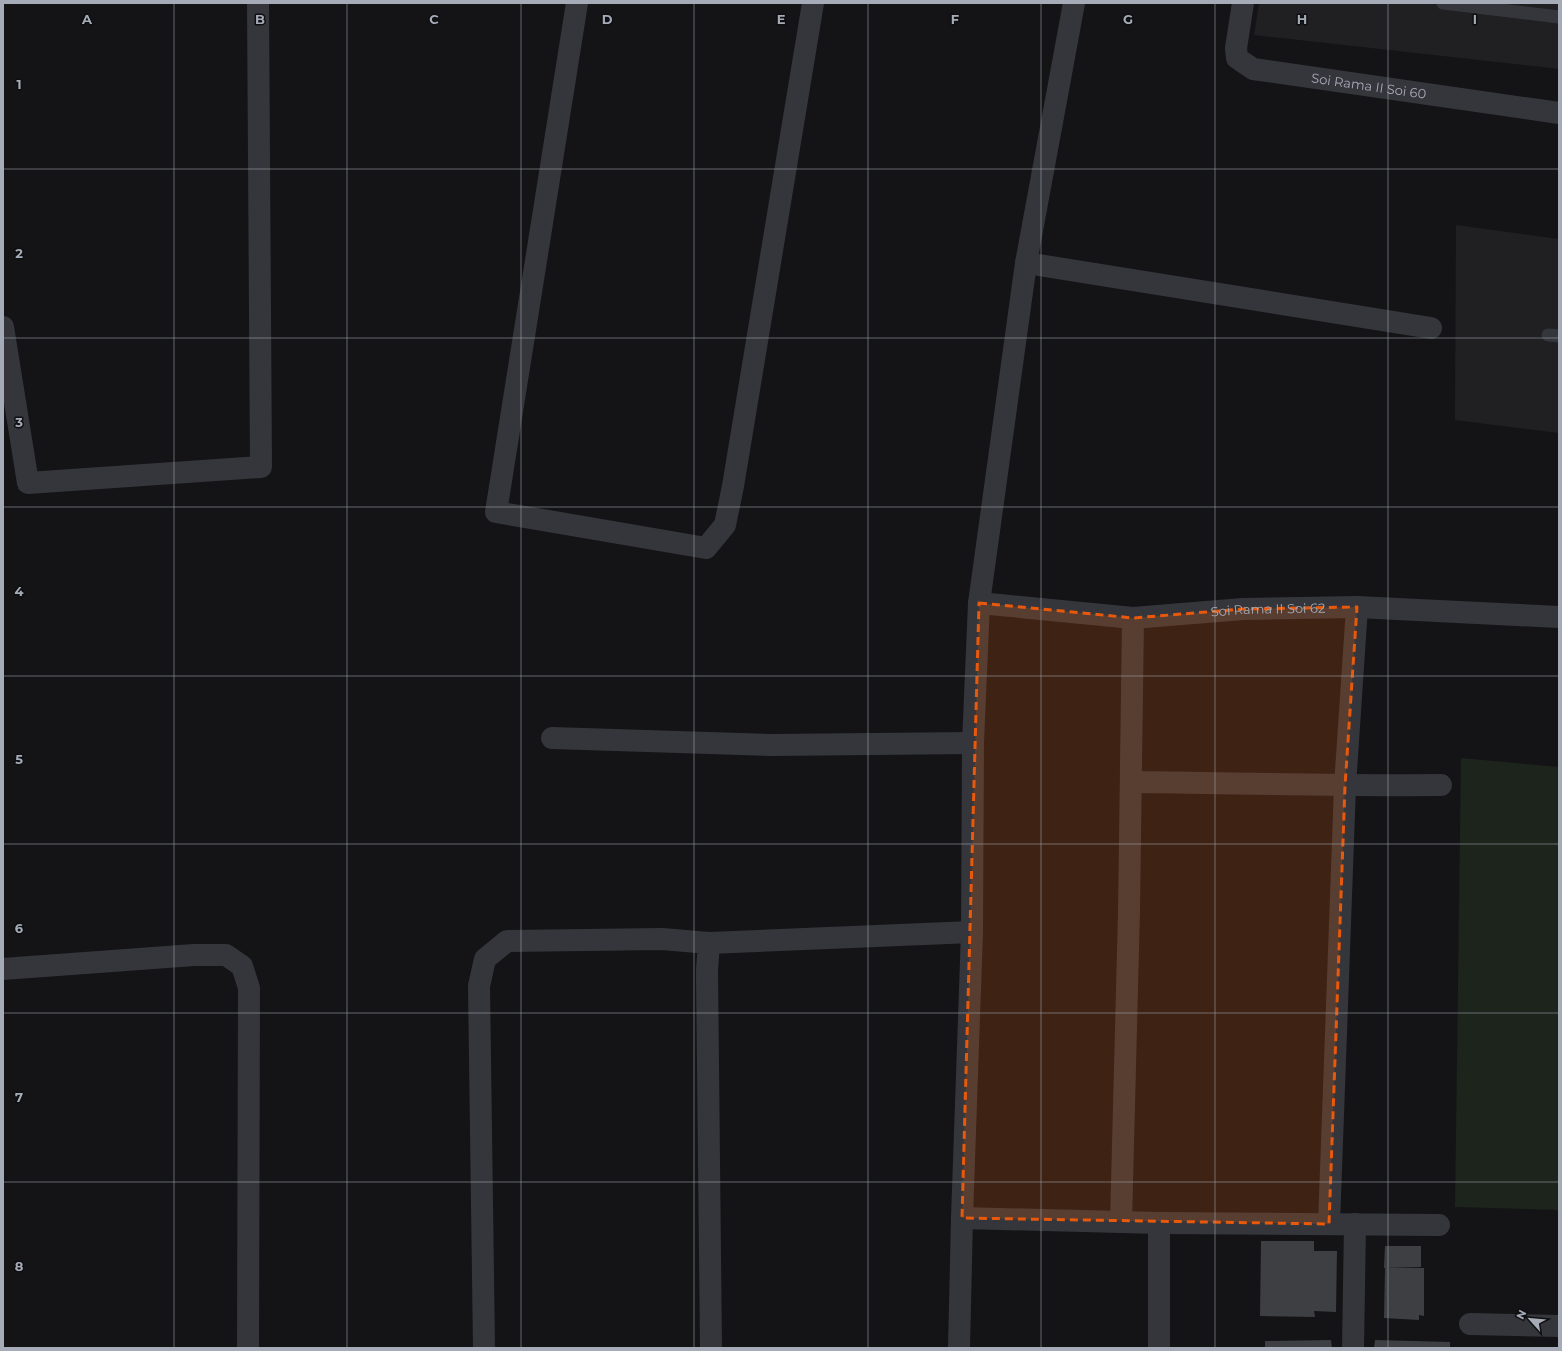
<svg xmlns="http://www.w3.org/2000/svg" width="1562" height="1351" viewBox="0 0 1562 1351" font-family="Montserrat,sans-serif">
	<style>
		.built { fill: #202023 }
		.green { fill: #1c241c }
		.building { fill: #3e3f43 }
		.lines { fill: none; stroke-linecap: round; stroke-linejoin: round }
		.service { stroke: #35363b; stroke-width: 13 }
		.minor { stroke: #35363b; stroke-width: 22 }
		.marked { fill: #e8590c; fill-opacity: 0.2; stroke: #e8590c; stroke-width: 3; stroke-dasharray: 8 5; stroke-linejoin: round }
		.grid { fill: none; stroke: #a5abb7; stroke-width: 1; stroke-opacity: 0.55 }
		.labels { text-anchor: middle; stroke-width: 3; stroke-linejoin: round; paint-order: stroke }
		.street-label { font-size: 13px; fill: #a5abb7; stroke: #0f0f11 }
		.grid-label { font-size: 13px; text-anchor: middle; font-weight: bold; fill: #a5abb7; stroke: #0f0f11; stroke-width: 3; stroke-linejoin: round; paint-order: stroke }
	</style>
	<rect width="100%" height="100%" fill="#141416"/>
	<g class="built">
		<path d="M1259,3H1559V69L1254,35Z"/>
		<path d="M1456,225L1559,239V433L1455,420Z"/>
	</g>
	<path class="green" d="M1461,758L1559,767V1210L1455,1207Z"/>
	<g class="building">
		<path d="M1261,1241H1314V1251H1337L1336,1312L1314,1311L1315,1317L1260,1316Z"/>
		<path d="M1385,1246H1421V1267L1384,1268Z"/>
		<path d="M1385,1268H1424V1316L1419,1315V1320L1384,1318Z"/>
		<path d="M1331,1340L1332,1348H1265V1341Z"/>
		<path d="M1375,1340L1450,1342V1348H1374Z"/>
	</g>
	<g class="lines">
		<g class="service">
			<path d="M1443,3L1559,17"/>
			<path d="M1548,335L1559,336"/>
		</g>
		<g class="minor">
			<path d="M577,3L496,512L706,548L725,525L733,486L813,3"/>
			<path id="s1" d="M1243,3L1236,48L1237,58L1253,69L1559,113"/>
			<path d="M1026,263L1431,328"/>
			<path d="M3,327L28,483L261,467L258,3"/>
			<path id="s2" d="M979,603L1133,618L1243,609L1357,607L1559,617"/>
			<path d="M552,738L771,745L973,743"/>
			<path d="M1132,782C1235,783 1338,786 1441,785"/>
			<path d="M709,943L972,932"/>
			<path d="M3,969L194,955H226L242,966L249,988L248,1348"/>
			<path d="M962,1218L1159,1223L1439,1225"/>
			<path d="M1121,1222L1129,912L1133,618"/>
			<path d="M1329,1224L1345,786L1357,607"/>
			<path d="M1470,1324L1559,1326"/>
			<path d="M484,1348L479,986L485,959L507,941L662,939L709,943L707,970L711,1348"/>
			<path d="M959,1348L962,1218L972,932L973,743L979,603L1026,263L1074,3"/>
			<path d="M1159,1348V1223"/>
			<path d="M1353,1348L1355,1224"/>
		</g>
	</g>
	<path class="marked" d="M979,603L1133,618L1243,609L1357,607L1345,786L1329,1224L962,1218Z"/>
	<path class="grid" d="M174,3V1348M347,3V1348M521,3V1348M694,3V1348M868,3V1348M1041,3V1348M1215,3V1348M1388,3V1348M3,169H1559M3,338H1559M3,507H1559M3,676H1559M3,844H1559M3,1013H1559M3,1182H1559"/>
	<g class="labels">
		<g class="street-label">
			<text dy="5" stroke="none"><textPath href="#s1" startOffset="192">Soi Rama II Soi 60</textPath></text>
			<text dy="5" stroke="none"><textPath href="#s2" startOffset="290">Soi Rama II Soi 62</textPath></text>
		</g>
	</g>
	<g class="grid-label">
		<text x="87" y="24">A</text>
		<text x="260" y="24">B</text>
		<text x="434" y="24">C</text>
		<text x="607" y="24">D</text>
		<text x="781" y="24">E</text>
		<text x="955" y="24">F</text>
		<text x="1128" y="24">G</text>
		<text x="1302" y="24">H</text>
		<text x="1475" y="24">I</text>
		<text x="19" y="89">1</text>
		<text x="19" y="258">2</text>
		<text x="19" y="427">3</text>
		<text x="19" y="596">4</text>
		<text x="19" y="764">5</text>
		<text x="19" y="933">6</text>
		<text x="19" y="1102">7</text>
		<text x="19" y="1271">8</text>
	</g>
	<rect width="1562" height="1351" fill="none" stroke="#a5abb7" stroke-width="8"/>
	<g transform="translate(1530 1319) rotate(297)" stroke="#0f0f11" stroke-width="3" paint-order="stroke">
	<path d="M0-3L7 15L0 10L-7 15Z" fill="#a5abb7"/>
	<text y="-6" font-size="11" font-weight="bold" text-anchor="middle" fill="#a5abb7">N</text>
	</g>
</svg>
